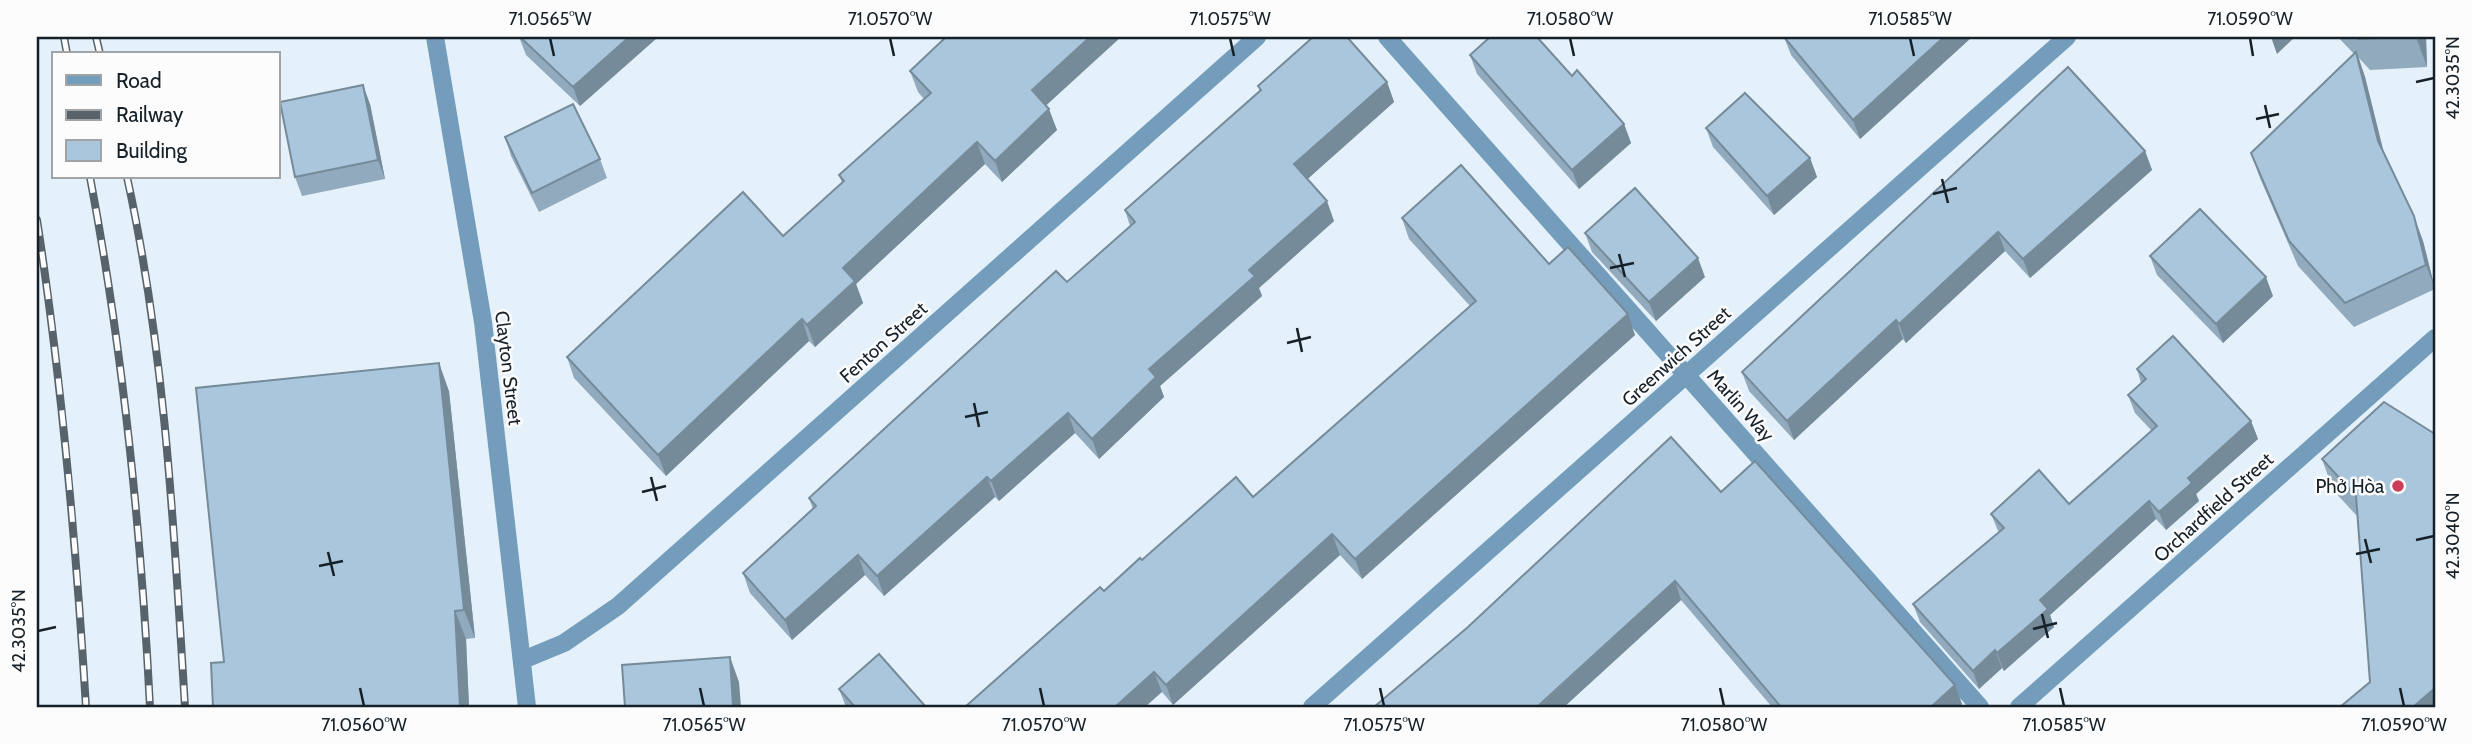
<svg xmlns="http://www.w3.org/2000/svg" width="2472" height="744" viewBox="0 0 2472 744" font-family="Cabin,sans-serif">
	<style>
		.lines { fill: none; stroke-linecap: round; stroke-linejoin: round }
		.street { stroke: #749dbb; stroke-width: 18 }
		.rail-casing { stroke: #57626a; stroke-width: 8 }
		.rail { stroke: #fcfcfc; stroke-width: 5; stroke-dasharray: 16; stroke-linecap: butt }
		.wall { fill: #91aabd }
		.shaded-wall { fill: #768b9a }
		.building { fill: #a9c6dc; stroke: #768b9a; stroke-width: 2 }
		.ticks { fill: none; stroke: #152028; stroke-width: 2.5 }
		.poi-dot { fill: #cc3c58; stroke: #fcfcfc; stroke-width: 2.5 }
		.labels { text-anchor: middle; stroke-width: 5; stroke-linejoin: round; paint-order: stroke }
		.street-label { font-size: 19px; fill: #152028; stroke: #fcfcfc }
		.poi-label { font-size: 19px; fill: #152028; stroke: #fcfcfc; text-anchor: end }
		.neatline { fill: none; stroke: #152028; stroke-width: 2.5 }
		.ticks-label { font-size: 18px; text-anchor: middle; fill: #152028 }
	</style>
	<rect width="100%" height="100%" fill="#e5f1fa"/>
	<g class="lines">
		<g class="street">
			<path d="M435,37L483,322L527,707"/>
			<path d="M1387,37L1980,707"/>
			<path d="M523,660L564,643L618,606L1257,37"/>
			<path d="M1312,707L2067,37"/>
			<path d="M2019,707L2435,338"/>
		</g>
		<defs>
			<g id="rail">
				<path d="M64,37L67,54"/>
				<path d="M96,37L100,54"/>
				<path d="M90,177C123,351 141,530 150,707"/>
				<path d="M127,177C165,350 174,530 185,707"/>
				<path d="M37,220C62,382 76,544 86,707"/>
			</g>
		</defs>
		<use href="#rail" class="rail-casing"/>
		<use href="#rail" class="rail"/>
	</g>
	<g class="wall">
		<path d="M519,37H658L580,106L526,55Z"/>
		<path d="M1784,37H1972L1860,139L1791,55Z"/>
		<path d="M2338,37H2426L2427,67L2370,70L2359,58L2365,77L2384,153L2423,241L2435,289L2354,327L2298,266L2260,178L2251,153L2354,54Z"/>
		<path d="M1470,55L1572,76L1624,124L1631,143L1579,189L1477,74Z"/>
		<path d="M910,71L1046,105L1057,130L1002,182L985,164L856,284L863,303L815,347L809,341L666,476L574,378L567,357L783,236L842,183L839,175L924,99L918,92Z"/>
		<path d="M1387,82L1394,102L1307,179L1334,221L1259,288L1262,296L1160,386L1164,397L1099,459L1075,433L999,501L995,497L884,596L865,575L792,640L750,593L743,573L813,509L809,498L1067,282L1130,226L1125,210L1260,92L1258,86Z"/>
		<path d="M370,104L385,179L302,196L295,177Z"/>
		<path d="M1706,128L1810,158L1817,177L1774,215L1713,147Z"/>
		<path d="M505,137L600,159L607,178L539,212L511,156Z"/>
		<path d="M2145,151L2152,170L2030,278L2005,251L1906,343L1903,339L1794,440L1749,391L1742,372Z"/>
		<path d="M1402,218L1549,264L1635,335L1362,579L1340,555L1173,705L1162,692L1104,591L1142,560L1253,497L1470,306L1409,239Z"/>
		<path d="M1585,233L1705,277L1656,321L1592,252Z"/>
		<path d="M2150,256L2273,296L2223,343L2157,275Z"/>
		<path d="M2137,369L2251,421L2258,439L2196,494L2199,501L2166,530L2156,519L2050,615L2054,627L2004,671L2002,668L1979,689L1920,622L1913,604L1999,533L1991,514L2069,504L2152,431L2135,413L2128,395L2141,383Z"/>
		<path d="M449,391L475,638L466,639L469,707H213L224,662Z"/>
		<path d="M2435,434L2370,682L2357,516L2333,490L2322,459Z"/>
		<path d="M1721,492L1955,685L1962,704L1959,707H1772L1681,600L1564,707Z"/>
		<path d="M839,689L926,707H846Z"/>
	</g>
	<g class="shaded-wall">
		<path d="M629,37H658L580,106L573,87Z"/>
		<path d="M1090,37H1121L1039,112L1032,90Z"/>
		<path d="M1944,37H1972L1860,139L1853,120Z"/>
		<path d="M2271,37H2295L2277,54Z"/>
		<path d="M2416,37H2426L2427,67Z"/>
		<path d="M2356,52L2365,77L2387,166L2378,141Z"/>
		<path d="M1387,82L1394,102L1302,184L1294,164Z"/>
		<path d="M363,85L370,104L385,179L378,160Z"/>
		<path d="M1049,109L1057,130L1002,182L995,161Z"/>
		<path d="M1624,124L1631,143L1579,189L1572,170Z"/>
		<path d="M977,142L985,164L856,284L863,303L815,347L807,325L843,268Z"/>
		<path d="M2145,151L2152,170L2030,278L2023,259Z"/>
		<path d="M1810,158L1817,177L1774,215L1767,196Z"/>
		<path d="M1327,201L1334,221L1259,288L1262,296L1160,386L1164,397L1099,459L1092,439L1149,369L1249,270Z"/>
		<path d="M2414,216L2423,241L2435,289L2426,265Z"/>
		<path d="M1998,232L2005,251L1906,343L1899,324Z"/>
		<path d="M1698,258L1705,277L1656,321L1649,302Z"/>
		<path d="M2266,277L2273,296L2223,343L2216,324Z"/>
		<path d="M1628,314L1635,335L1362,579L1355,559Z"/>
		<path d="M802,319L809,341L666,476L658,455Z"/>
		<path d="M1896,320L1903,339L1794,440L1787,421Z"/>
		<path d="M439,363L449,391L475,638L464,610Z"/>
		<path d="M1068,413L1075,433L999,501L991,481Z"/>
		<path d="M2251,421L2258,439L2196,494L2199,501L2166,530L2159,512L2188,478Z"/>
		<path d="M987,477L995,497L884,596L877,576Z"/>
		<path d="M2149,501L2156,519L2050,615L2054,627L2004,671L1997,653L2040,600Z"/>
		<path d="M1332,534L1340,555L1173,705L1166,685Z"/>
		<path d="M858,555L865,575L792,640L785,620Z"/>
		<path d="M1675,581L1681,600L1564,707H1538Z"/>
		<path d="M455,611L466,639L469,707H460Z"/>
		<path d="M1995,650L2002,668L1979,689L1973,671Z"/>
		<path d="M730,657L739,682L741,707H733Z"/>
		<path d="M1154,672L1162,692L1145,707H1115Z"/>
		<path d="M1955,685L1962,704L1959,707H1931Z"/>
		<path d="M2435,688V707H2413Z"/>
	</g>
	<g class="building">
		<path d="M520,37H629L573,87Z"/>
		<path d="M946,37H1090L1032,90L1049,109L995,161L977,142L843,268L855,281L807,325L802,319L658,455L567,357L743,192L783,236L844,181L839,175L931,93L910,71Z"/>
		<path d="M1313,37H1347L1387,82L1294,164L1327,201L1249,270L1255,276L1149,369L1156,377L1092,439L1068,413L991,481L987,477L877,576L858,555L785,620L743,573L816,506L809,498L1056,271L1067,282L1135,222L1125,210L1261,90L1258,86Z"/>
		<path d="M1490,37H1537L1572,76L1577,70L1624,124L1572,170L1470,55Z"/>
		<path d="M1784,37H1944L1853,120Z"/>
		<path d="M2356,37H2405L2358,39Z"/>
		<path d="M2356,52L2378,141L2414,216L2426,265L2345,303L2289,241L2251,153Z"/>
		<path d="M2068,67L2145,151L2023,259L1998,232L1899,324L1896,320L1787,421L1742,372Z"/>
		<path d="M363,85L378,160L295,177L280,102Z"/>
		<path d="M1745,93L1810,158L1767,196L1706,128Z"/>
		<path d="M573,104L600,159L532,193L505,137Z"/>
		<path d="M1461,165L1549,264L1568,247L1628,314L1355,559L1332,534L1166,685L1154,672L1115,707H965L1100,587L1104,591L1140,558L1142,560L1236,477L1253,497L1476,301L1402,218Z"/>
		<path d="M1635,188L1698,258L1649,302L1585,233Z"/>
		<path d="M2200,209L2266,277L2216,324L2150,256Z"/>
		<path d="M2173,336L2251,421L2188,478L2192,483L2159,512L2149,501L2040,600L2048,609L1997,653L1995,650L1973,671L1913,604L2004,528L1991,514L2039,470L2069,504L2157,426L2128,395L2146,379L2137,369Z"/>
		<path d="M439,363L464,610L455,611L460,707H213L211,663L224,662L196,388Z"/>
		<path d="M2384,402L2435,434V688L2413,707H2340L2370,682L2356,496L2322,459Z"/>
		<path d="M1671,437L1721,492L1755,461L1955,685L1931,707H1781L1675,581L1538,706L1539,707H1374L1468,627Z"/>
		<path d="M879,654L926,707H855L839,689Z"/>
		<path d="M730,657L733,707H625L622,665Z"/>
	</g>
	<path class="ticks" d="M550,38L554,56M890,38L894,56M1230,38L1234,56M1570,38L1574,56M1910,38L1914,56M2250,38L2253,56M2416,82L2434,78M2265,105L2270,128M2256,119L2279,114M1942,179L1948,203M1933,194L1957,188M1619,254L1625,277M1610,268L1634,263M1297,328L1302,352M1287,343L1311,337M974,403L979,427M965,417L988,412M651,477L657,501M642,492L666,486M2365,539L2371,563M2416,540L2434,536M328,552L334,576M2356,554L2380,549M319,566L343,561M2042,614L2048,638M2033,629L2057,623M38,631L56,627M360,688L364,706M700,688L704,706M1040,688L1044,706M1380,688L1384,706M1720,688L1724,706M2060,688L2064,706M2400,688L2404,706"/>
	<circle class="poi-dot" cx="2398" cy="486" r="7"/>
	<g class="labels">
		<g class="street-label">
			<text transform="translate(883 342) rotate(-42)" y="7">Fenton Street</text>
			<text transform="translate(1676 356) rotate(-42)" y="7">Greenwich Street</text>
			<text transform="translate(509 368) rotate(83)" y="7">Clayton Street</text>
			<text transform="translate(1741 405) rotate(48)" y="7">Marlin Way</text>
			<text transform="translate(2213 507) rotate(-42)" y="7">Orchardfield Street</text>
		</g>
		<g class="poi-label">
			<text x="2384" y="493">Phở Hòa</text>
		</g>
	</g>
	<rect width="2472" height="744" fill="none" stroke="#fcfcfc" stroke-width="77"/>
	<rect x="52" y="52" width="228" height="126" fill="#fcfcfc" stroke="#a0a4a7" stroke-width="2"/>
	<rect x="66" y="75" width="35" height="10" fill="#749dbb" stroke="#a0a4a7" stroke-width="2"/>
	<text x="116" y="88" font-size="21" fill="#152028">Road</text>
	<rect x="66" y="110" width="35" height="10" fill="#57626a" stroke="#a0a4a7" stroke-width="2"/>
	<text x="116" y="122" font-size="21" fill="#152028">Railway</text>
	<rect x="66" y="140" width="35" height="21" fill="#a9c6dc" stroke="#a0a4a7" stroke-width="2"/>
	<text x="116" y="158" font-size="21" fill="#152028">Building</text>
	<rect x="38" y="38" width="2396" height="668" class="neatline"/>
	<g class="ticks-label">
		<text x="550" y="25">71.0565°W</text>
		<text x="890" y="25">71.0570°W</text>
		<text x="1230" y="25">71.0575°W</text>
		<text x="1570" y="25">71.0580°W</text>
		<text x="1910" y="25">71.0585°W</text>
		<text x="2250" y="25">71.0590°W</text>
		<text transform="translate(2453 78) rotate(-90)" y="6">42.3035°N</text>
		<text transform="translate(2453 536) rotate(-90)" y="6">42.3040°N</text>
		<text transform="translate(19 631) rotate(-90)" y="6">42.3035°N</text>
		<text x="364" y="731">71.0560°W</text>
		<text x="704" y="731">71.0565°W</text>
		<text x="1044" y="731">71.0570°W</text>
		<text x="1384" y="731">71.0575°W</text>
		<text x="1724" y="731">71.0580°W</text>
		<text x="2064" y="731">71.0585°W</text>
		<text x="2404" y="731">71.0590°W</text>
	</g>
</svg>
